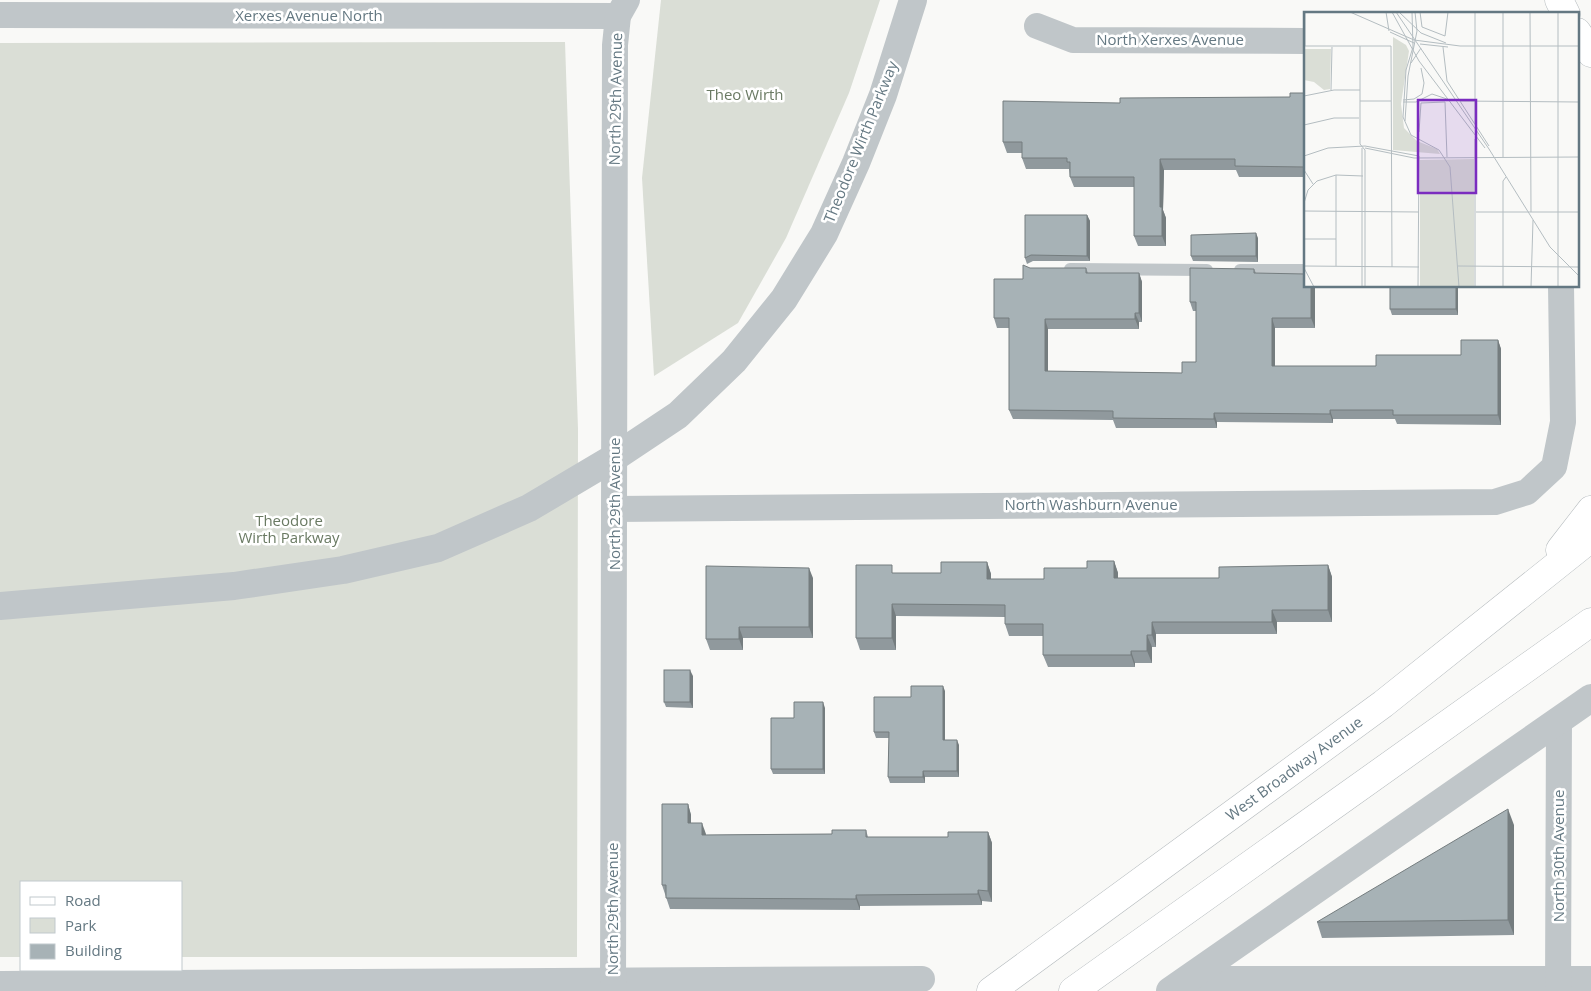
<svg xmlns="http://www.w3.org/2000/svg" width="1591" height="991" viewBox="0 0 1591 991" font-family="'Open Sans',sans-serif">
	<style>
		.green { fill: #daded6 }
		.lines { fill: none; stroke-linecap: round; stroke-linejoin: round }
		.primary-casing { stroke: #b4babd; stroke-width: 29 }
		.service { stroke: #c0c6c9; stroke-width: 12 }
		.minor { stroke: #c0c6c9; stroke-width: 26 }
		.tertiary { stroke: #c0c6c9; stroke-width: 28 }
		.primary { stroke: #fff; stroke-width: 28 }
		.wall { fill: #90999d }
		.shaded-wall { fill: #757d7f }
		.building { fill: #a7b2b6; stroke: #757d7f }
		.labels { text-anchor: middle; stroke-width: 5; stroke-linejoin: round; paint-order: stroke }
		.street-label { font-size: 15px; fill: #647882; stroke: #fff }
		.park-label { font-size: 15px; fill: #6a7a63; stroke: #fff }
		.inset-road { fill: none; stroke: #b4bdc1; stroke-width: 1 }
		.view { fill: #7b2cbf; fill-opacity: 0.15; stroke: #7b2cbf; stroke-width: 2.5 }
		.inset-edge { fill: none; stroke: #647882; stroke-width: 2.5 }
	</style>
	<rect width="100%" height="100%" fill="#f9f9f7"/>
	<g class="green">
		<path d="M661,0H880L849,93L786,238L738,323L654,376L642,178Z"/>
		<path d="M565,42L578,429L577,957H181V882H21V957H0V43Z"/>
	</g>
	<g class="lines">
		<defs>
			<g id="primary">
				<path d="M1559,0L1566,14"/>
				<path d="M1577,32L1591,53"/>
				<path d="M1560,550L1591,510"/>
				<path id="s1" d="M991,991L1383,704L1591,538"/>
				<path d="M1073,991L1591,622"/>
			</g>
		</defs>
		<use href="#primary" class="primary-casing"/>
		<g class="service">
			<path d="M1070,269L1207,270"/>
			<path d="M1240,270H1305"/>
		</g>
		<g class="minor">
			<path d="M0,15L618,16"/>
			<path d="M1037,26L1073,40L1305,41"/>
			<path d="M615,509L1495,502L1527,492L1554,467L1563,422L1561,286"/>
			<path d="M1187,979H1591"/>
			<path d="M0,984L922,979"/>
			<path d="M613,991L615,45L618,16L627,0"/>
			<path d="M1558,991L1559,720"/>
		</g>
		<g class="tertiary">
			<path d="M0,606L234,586L343,570L438,548L529,508L615,457L678,415L734,361L784,299L824,234L856,163L883,95L913,0"/>
			<path d="M1170,991L1591,698"/>
		</g>
		<use href="#primary" class="primary"/>
	</g>
	<g class="wall">
		<path d="M1305,93V177H1239L1236,170H1164L1163,210L1166,218V246H1138L1134,236V187H1074L1070,177L1069,169H1026L1022,158V153H1007L1003,142L1120,103L1290,97Z"/>
		<path d="M1087,215L1090,221V261H1033L1027,264L1025,258Z"/>
		<path d="M1258,238V262L1193,261L1191,256Z"/>
		<path d="M1030,268H1086L1088,273H1139L1142,282V322H1139V329H1048V371L1182,373L1196,362V311H1193L1190,302L1254,269L1256,273L1315,286V328H1275V366H1376L1461,355L1498,340L1501,349V425L1397,424L1395,419H1333V423L1217,422V428H1116L1113,420L1013,419L1009,410V328H997L994,318L1023,279Z"/>
		<path d="M1458,286V315H1392L1390,309Z"/>
		<path d="M1114,561L1118,573V578H1219L1328,565L1332,577V622H1277V634H1156V647H1152V663H1135V667H1048L1043,655V636H1009L1005,624V617L896,616V650H860L856,638L895,573H941L987,562L991,574V579H1044L1087,568Z"/>
		<path d="M813,578V638H743V650H710L706,639Z"/>
		<path d="M693,676V708L666,707L664,702Z"/>
		<path d="M945,691V740L959,745V777H925V783H890L888,777L889,738H876L874,732L911,697Z"/>
		<path d="M825,708V774H773L771,769L794,718Z"/>
		<path d="M688,804L691,815V823L706,835L832,834L866,830L868,837H948L988,832L992,843V902L982,901V905L860,906V910L670,909L662,885Z"/>
		<path d="M1514,825V935L1322,938L1317,922Z"/>
	</g>
	<g class="shaded-wall">
		<path d="M1160,159L1164,170L1163,210L1166,218V246L1162,236L1160,207Z"/>
		<path d="M1087,215L1090,221V261L1087,256Z"/>
		<path d="M1256,233L1258,238V262L1256,256Z"/>
		<path d="M1139,273L1142,282V322L1139,313Z"/>
		<path d="M1311,286H1315V328L1311,318Z"/>
		<path d="M1456,286H1458V315L1456,309Z"/>
		<path d="M1135,313L1139,322V329L1135,319Z"/>
		<path d="M1272,318L1275,328V376L1272,366Z"/>
		<path d="M1045,319L1048,329V381L1045,371Z"/>
		<path d="M1498,340L1501,349V425L1498,415Z"/>
		<path d="M1330,410L1333,419V423L1330,414Z"/>
		<path d="M1214,413L1217,422V428L1214,419Z"/>
		<path d="M1114,561L1118,573V590L1114,578Z"/>
		<path d="M987,562L991,574V591L987,579Z"/>
		<path d="M1328,565L1332,577V622L1328,610Z"/>
		<path d="M809,568L813,578V638L809,627Z"/>
		<path d="M892,604L896,616V650L892,638Z"/>
		<path d="M1272,610L1277,622V634L1272,622Z"/>
		<path d="M1152,622L1156,634V647L1152,635Z"/>
		<path d="M739,627L743,638V650L739,639Z"/>
		<path d="M1147,635L1152,647V663L1147,651Z"/>
		<path d="M1131,651L1135,663V667L1131,655Z"/>
		<path d="M690,670L693,676V708L690,702Z"/>
		<path d="M943,686L945,691V745L943,740Z"/>
		<path d="M823,702L825,708V774L823,769Z"/>
		<path d="M957,740L959,745V777L957,771Z"/>
		<path d="M923,771L925,777V783L923,777Z"/>
		<path d="M688,804L691,815V834L688,823Z"/>
		<path d="M1508,809L1514,825V935L1508,920Z"/>
		<path d="M702,823L706,834V846L702,835Z"/>
		<path d="M988,832L992,843V902L988,891Z"/>
		<path d="M978,890L982,901V905L978,894Z"/>
		<path d="M856,895L860,906V910L856,899Z"/>
	</g>
	<g class="building">
		<path d="M1290,93H1305V167L1235,166V159H1160V207H1162V236H1134V177H1070V162H1067V158H1022V142H1003V101L1120,103V98L1290,97Z"/>
		<path d="M1025,215H1087V256L1031,255L1025,258Z"/>
		<path d="M1256,233V256H1191V235Z"/>
		<path d="M1023,265L1030,268H1086V273H1139V313H1135V319H1045V371L1182,373V362H1196V302H1190V268L1254,269V273L1305,274V286H1311V318H1272V366H1376V355H1461V340H1498V415H1393V410H1330V414L1214,413V419L1113,418V411L1009,410V318H994V279H1023Z"/>
		<rect x="1390" y="286" width="66" height="23"/>
		<path d="M1087,561H1114V578H1219V567L1328,565V610H1272V622H1152V635H1147V651H1131V655H1043V624H1005V605L892,604V638H856V565H892V573H941V562H987V579H1044V568H1087Z"/>
		<path d="M706,566L809,568V627H739V639H706Z"/>
		<rect x="664" y="670" width="26" height="32"/>
		<path d="M911,686H943V740H957V771H923V777H888L889,732H874V697H911Z"/>
		<path d="M794,702H823V769H771V718H794Z"/>
		<path d="M662,804H688V823H702V835L832,834V830H866V837H948V832H988V891L978,890V894L856,895V899L666,898V885H662Z"/>
		<path d="M1508,809V920L1317,922Z"/>
	</g>
	<g class="labels">
		<g class="street-label">
			<text x="309" y="21">Xerxes Avenue North</text>
			<text x="1170" y="45">North Xerxes Avenue</text>
			<text transform="translate(616 99) rotate(-89)" y="5">North 29th Avenue</text>
			<text transform="translate(861 142) rotate(-68)" y="5">Theodore Wirth Parkway</text>
			<text transform="translate(615 504) rotate(-90)" y="5">North 29th Avenue</text>
			<text x="1091" y="510">North Washburn Avenue</text>
			<text dy="5" stroke="none"><textPath href="#s1" startOffset="376">West Broadway Avenue</textPath></text>
			<text transform="translate(1559 856) rotate(-90)" y="5">North 30th Avenue</text>
			<text transform="translate(613 909) rotate(-90)" y="5">North 29th Avenue</text>
		</g>
		<g class="park-label">
			<text x="745" y="100">Theo Wirth</text>
			<text x="289" y="526">Theodore<tspan x="289" dy="17">Wirth Parkway</tspan></text>
		</g>
	</g>
	<g transform="translate(1304 12)">
		<rect width="275" height="275" fill="#f9f9f7"/>
		<path d="M89,25L102,33L105,39L97,92L100,116L113,129L133,137L136,142L89,138ZM0,37H27L26,77L20,78L10,70L0,68ZM170,147V275H116V148Z" fill="#daded6"/>
		<path class="inset-road" d="M46,0L110,28M82,0L85,19M88,0L115,49L181,136M92,0L185,137L246,235L275,264M95,0L117,21L142,31M108,0L109,35L102,58L99,105L107,123L135,138L146,155L155,275M116,0L118,15L141,24L144,0M226,0L227,200M254,0V275M86,20L110,31M110,28L156,34H275M116,32L144,35M0,34H87L88,255M1,34V0M56,34V132L61,138V275M139,35L143,69L185,134M107,51L117,36M27,78L28,35M0,84L30,78H56M99,88L110,87L118,82L120,71L117,56M56,89H87M156,89L275,90M99,90H112L128,82L143,87M101,109L104,64L113,19L111,0M171,111V0M0,113L30,106H55M115,120L117,91L141,90L143,145M58,136V275M61,136L110,146L275,145M0,144L24,136L61,134L115,144M199,145V0M0,158L9,172M0,191L4,178L13,169L32,163L59,164M0,199L115,200M172,200H275M0,227H32M0,254L115,255M32,254V163M154,254L275,255M0,256L10,275M114,275L115,144M171,275V127M199,275V169L202,165M227,275L229,208"/>
		<path class="view" d="M114,88H172V181H114Z"/>
		<rect width="275" height="275" class="inset-edge"/>
	</g>
	<rect x="20" y="881" width="162" height="90" fill="#ffffff" stroke="#c1c9cd"/>
	<rect x="30" y="897" width="25" height="8" fill="#ffffff" stroke="#c1c9cd"/>
	<text x="65" y="906" font-size="15" fill="#647882">Road</text>
	<rect x="30" y="918" width="25" height="15" fill="#daded6" stroke="#c1c9cd"/>
	<text x="65" y="931" font-size="15" fill="#647882">Park</text>
	<rect x="30" y="944" width="25" height="15" fill="#a7b2b6" stroke="#c1c9cd"/>
	<text x="65" y="956" font-size="15" fill="#647882">Building</text>
</svg>
